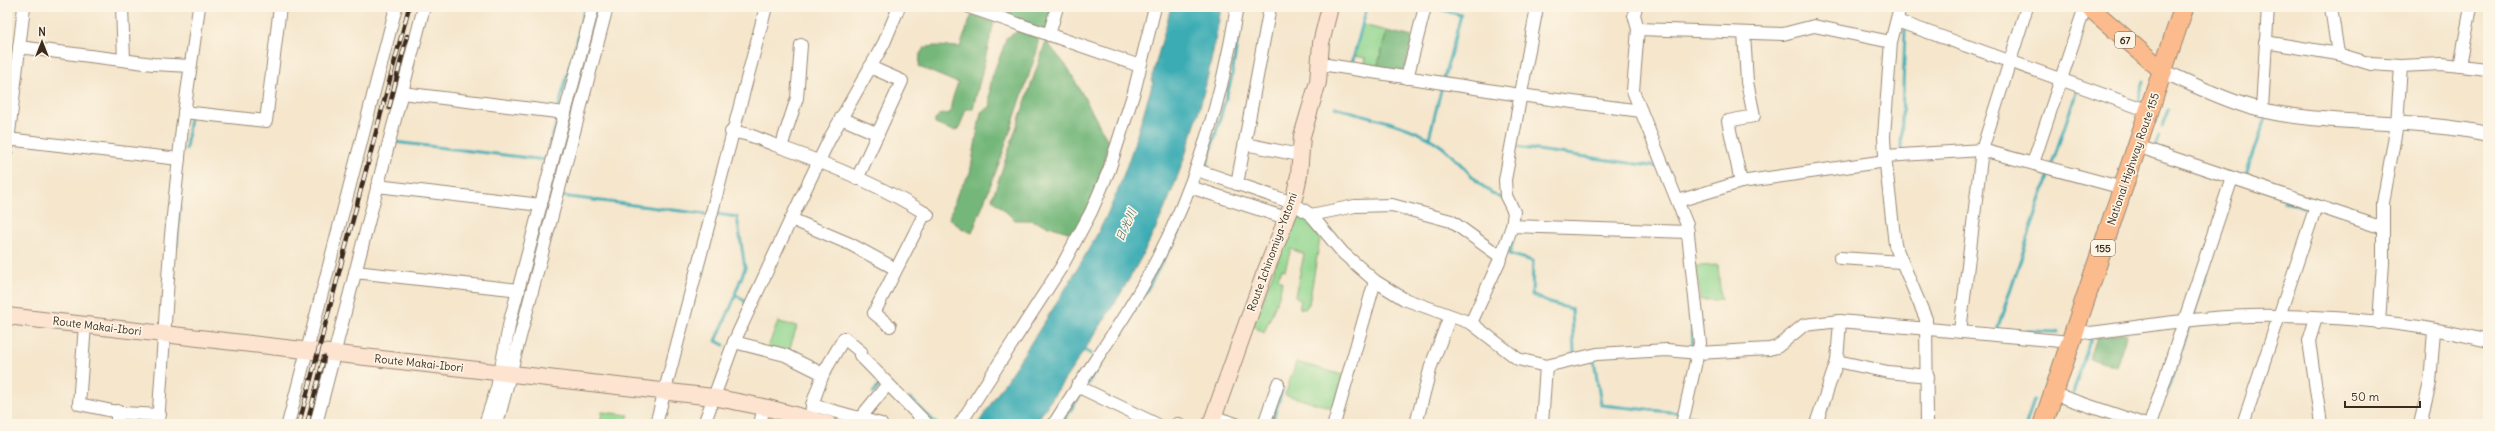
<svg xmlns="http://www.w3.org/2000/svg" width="2495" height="431" viewBox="0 0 2495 431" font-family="Delius,'Klee One',sans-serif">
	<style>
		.green { fill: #91d68f; stroke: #668056 }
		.forest { fill: #74b77a; stroke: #58704c }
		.water { fill: #3aacb4; stroke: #3a6b69 }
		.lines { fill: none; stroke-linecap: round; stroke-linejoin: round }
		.stream { stroke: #3aacb4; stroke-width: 3 }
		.minor-casing { stroke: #988875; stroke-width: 14 }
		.tertiary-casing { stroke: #988875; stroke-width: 16 }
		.secondary-casing { stroke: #988875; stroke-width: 18 }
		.primary-casing { stroke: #988875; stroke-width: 20 }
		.trunk-casing { stroke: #988875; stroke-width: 21 }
		.minor { stroke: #fff; stroke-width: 12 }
		.tertiary { stroke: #fff; stroke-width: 14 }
		.secondary { stroke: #fde4d1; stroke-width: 16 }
		.primary { stroke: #fbbb8c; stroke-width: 18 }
		.trunk { stroke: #fbbb8c; stroke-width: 19 }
		.rail-casing { stroke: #3b2a1e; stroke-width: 4.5 }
		.rail { stroke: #fcf5e5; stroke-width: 3; stroke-dasharray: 9; stroke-linecap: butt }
		.labels { text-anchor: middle; stroke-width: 3.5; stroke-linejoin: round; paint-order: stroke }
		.shield { fill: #fcf5e5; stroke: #75675a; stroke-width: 1 }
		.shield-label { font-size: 10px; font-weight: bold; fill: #3b2a1e }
		.street-label { font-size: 11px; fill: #3b2a1e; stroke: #fcf5e5 }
		.water-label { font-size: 12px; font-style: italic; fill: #3b5e5a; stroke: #fcf5e5 }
	</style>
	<rect width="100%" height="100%" fill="#fcf5e5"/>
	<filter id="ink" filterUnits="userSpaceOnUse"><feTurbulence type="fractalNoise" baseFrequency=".025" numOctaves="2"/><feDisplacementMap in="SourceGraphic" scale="8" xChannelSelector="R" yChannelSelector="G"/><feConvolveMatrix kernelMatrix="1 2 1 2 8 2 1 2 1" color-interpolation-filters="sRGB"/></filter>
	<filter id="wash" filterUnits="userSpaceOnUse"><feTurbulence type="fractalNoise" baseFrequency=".012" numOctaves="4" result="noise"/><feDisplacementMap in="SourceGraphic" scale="16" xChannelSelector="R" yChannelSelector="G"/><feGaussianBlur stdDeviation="0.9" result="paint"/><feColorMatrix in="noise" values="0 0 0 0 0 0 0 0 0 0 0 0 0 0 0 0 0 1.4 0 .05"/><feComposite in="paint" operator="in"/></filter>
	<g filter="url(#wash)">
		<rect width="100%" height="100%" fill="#f5e6cc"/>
		<g class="green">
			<path d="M1363,25L1387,31L1377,68L1364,66L1366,58L1355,56Z"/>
			<path d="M1295,213L1309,219L1320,239L1309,304L1305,309L1299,308L1301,300L1295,296L1304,254L1291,249L1285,270L1282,269L1278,278L1282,282L1279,296L1264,333L1253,326Z"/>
			<path d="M1718,265L1721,300H1700L1697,266Z"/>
			<path d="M778,322L797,326L788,354L768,347Z"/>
			<path d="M1296,362L1343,375L1333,408L1285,395Z"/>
			<path d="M602,412L629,415L625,424H600Z"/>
		</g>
		<g class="forest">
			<path d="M998,7H1055L1047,32L997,15Z"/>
			<path d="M972,14L994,22L973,109H966L959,129L954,131L935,124V120L939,115L950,113C951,102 954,93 958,83L919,67L920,54L924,48L934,46L960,47Z"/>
			<path d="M1020,30L1038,38V48L1001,158L972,233L961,228L949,218L958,192L970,173L981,112L991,106C985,78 1000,64 1006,38Z"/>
			<path d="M1387,31L1413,37L1405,68L1400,73L1377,68Z"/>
			<path d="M1046,41L1068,68L1108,141L1103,168L1089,210L1077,232L1071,233L1030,220H1015L992,199Z"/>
			<path d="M2127,333L2116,367L2089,358L2096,337Z"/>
		</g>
		<path class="water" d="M1171,7H1221C1208,91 1183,179 1142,256C1111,314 1071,369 1035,424H978C1017,362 1061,301 1096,236C1123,188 1137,134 1153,82L1151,81Z"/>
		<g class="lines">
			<g class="stream">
				<path d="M1431,7L1461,15L1444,78"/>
				<path d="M573,56L585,7"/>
				<path d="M1352,63L1367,7"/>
				<path d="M1641,75L1643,46"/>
				<path d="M1639,85L1641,78"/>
				<path d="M2136,101H2138L2144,81"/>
				<path d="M559,106L571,61"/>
				<path d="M1335,107C1369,118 1412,124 1441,146C1462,162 1477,187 1501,198"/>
				<path d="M2162,126L2168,110"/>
				<path d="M1429,138L1442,86"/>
				<path d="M394,142L546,160"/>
				<path d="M1516,147L1658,167"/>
				<path d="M2155,147L2159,136"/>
				<path d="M186,149L190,117H191"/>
				<path d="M549,149L558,116"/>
				<path d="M1901,150L1905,29"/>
				<path d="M2052,164L2077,90"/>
				<path d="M1210,169L1206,167L1231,80L1243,7"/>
				<path d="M2245,177L2265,117"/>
				<path d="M561,196L705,214"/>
				<path d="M2284,201L2308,210"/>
				<path d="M717,212V214L737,217L745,268L735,294L747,303"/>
				<path d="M1513,242L1509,254L1533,261L1532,295L1552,304L1572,309L1574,352"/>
				<path d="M177,246L180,207"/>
				<path d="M1143,297L1178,233L1196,192"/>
				<path d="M1690,304L1693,344"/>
				<path d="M2193,315L2206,274"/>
				<path d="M1999,330H1997L2049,174H2047"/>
				<path d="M2006,330L2018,331"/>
				<path d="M2028,331L2058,332"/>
				<path d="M724,345L716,341L736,295"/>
				<path d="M1080,348L1091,354"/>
				<path d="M2182,349L2189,326"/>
				<path d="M1594,360L1601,405L1680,413L1681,411"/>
				<path d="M1087,385L1097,369"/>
				<path d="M2167,391L2180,355"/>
				<path d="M873,393L881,383"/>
				<path d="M2073,393L2090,340"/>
				<path d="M910,398L937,424"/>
				<path d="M1690,416L1715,424"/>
				<path d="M1062,424L1082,392"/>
				<path d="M1271,424L1282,391"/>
				<path d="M2026,424L2034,400"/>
			</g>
		</g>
	</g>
	<g filter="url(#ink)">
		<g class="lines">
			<defs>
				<g id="minor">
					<path d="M122,7L124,60"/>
					<path d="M969,7L1140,66"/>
					<path d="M1636,7L1634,15L1638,29L1633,91L1687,225L1700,343L1682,424"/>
					<path d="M1900,7L1891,42L1884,136L1885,156L1895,245L1926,319L1927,424"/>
					<path d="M2331,7L2338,54L2371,64L2401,66L2442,64L2487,69"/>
					<path d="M1897,21L2149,111"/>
					<path d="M1638,29L1783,34L1814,26L1891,42"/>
					<path d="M1049,35L1057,7"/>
					<path d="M2265,42L2338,54"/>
					<path d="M19,47L153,64L190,66"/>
					<path d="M1321,64L1520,95L1641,111"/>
					<path d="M2460,66L2471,7"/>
					<path d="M1407,78L1425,7"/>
					<path d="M402,93L565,113"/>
					<path d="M2262,109L2268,7"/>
					<path d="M184,112L266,121L280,7"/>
					<path d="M841,118L878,134"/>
					<path d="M731,132C747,132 761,140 775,145C826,163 881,185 928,215"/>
					<path d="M7,139L179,159"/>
					<path d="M1245,144L1299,155"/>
					<path d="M2137,146L2383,228"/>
					<path d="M781,147L797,98L801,45"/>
					<path d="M7,150L24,7"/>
					<path d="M1885,156L1982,150L2123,188"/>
					<path d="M2033,163L2085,7"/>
					<path d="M1197,170L1293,203L1311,215L1343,253L1375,281L1404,299L1471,323L1518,359L1546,366L1597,354L1667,350L1698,353L1769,349L1777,347L1804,325L1840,321L2071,342"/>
					<path d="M857,179L902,81L870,67"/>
					<path d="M1741,182L1728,121L1754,116L1747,82L1744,33"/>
					<path d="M1237,184L1270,7"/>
					<path d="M377,186L541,205"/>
					<path d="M1190,187L1286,218"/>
					<path d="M1678,201L1741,182L1886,161"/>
					<path d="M1311,215L1355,206L1392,205L1451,221L1501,257"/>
					<path d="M791,219L850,244L896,269"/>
					<path d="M1512,226L1688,232"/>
					<path d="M1840,258L1902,262"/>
					<path d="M355,272L519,290"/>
					<path d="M2316,318L2309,341L2321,424"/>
					<path d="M1471,323L1501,257L1512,226L1514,212L1506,196L1505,180L1537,7"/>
					<path d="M2379,323L2383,263V203L2397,124L2401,66"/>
					<path d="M85,325L79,404L122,413L160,415"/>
					<path d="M890,326L874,313L925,213"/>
					<path d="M2075,330L2090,333C2153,325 2217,314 2280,316C2349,317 2422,324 2488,341"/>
					<path d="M1960,331L1982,150L2027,7"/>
					<path d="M734,342L785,355L823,374"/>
					<path d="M1837,361L1888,372L1928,376"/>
					<path d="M1077,386L1156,424"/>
					<path d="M2054,394L2143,424"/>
					<path d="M812,405L881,424"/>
					<path d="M117,411V424"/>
					<path d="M861,417L888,384"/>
					<path d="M1214,417L1236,424"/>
					<path d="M158,424L171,235L182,128L199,7"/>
					<path d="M288,424L396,7"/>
					<path d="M316,424L424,7"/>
					<path d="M485,424L497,388L510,321L593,7"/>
					<path d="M497,424L607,7"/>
					<path d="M656,424L766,7"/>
					<path d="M704,424L734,342L791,219L830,138L884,43L899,7"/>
					<path d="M760,424L764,407"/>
					<path d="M811,424L812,405L823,374L844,338L861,352L860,355L927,424"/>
					<path d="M960,424L1062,266L1091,212L1109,170L1134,92L1155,7"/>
					<path d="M1054,424C1082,378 1115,334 1142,287C1192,201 1221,104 1237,7"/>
					<path d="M1177,424H1179"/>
					<path d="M1264,424L1278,384"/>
					<path d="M1334,424L1375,281"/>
					<path d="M1416,424L1431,366L1450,316"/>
					<path d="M1542,424L1546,366"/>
					<path d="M1816,424L1837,361L1840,321"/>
					<path d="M2150,424L2232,178"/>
					<path d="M2243,424L2316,206"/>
					<path d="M2420,424L2430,383L2434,331"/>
				</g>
				<path id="tertiary" d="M2163,71C2191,84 2220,98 2250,107C2324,128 2412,117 2488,134"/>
				<g id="secondary">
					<path d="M7,316L713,397L768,408L828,424"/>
					<path d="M1211,424L1264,275L1293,203L1299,175L1302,136L1318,82L1321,43L1330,7"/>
				</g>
				<path id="primary" d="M2089,7L2163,71"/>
				<path id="trunk" d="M2043,424L2184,7"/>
			</defs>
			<use href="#minor" class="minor-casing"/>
			<use href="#tertiary" class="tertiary-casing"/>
			<use href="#secondary" class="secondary-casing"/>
			<use href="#primary" class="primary-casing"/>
			<use href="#trunk" class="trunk-casing"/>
			<use href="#minor" class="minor"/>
			<use href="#tertiary" class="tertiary"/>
			<use href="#secondary" class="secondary"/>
			<use href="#primary" class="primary"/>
			<use href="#trunk" class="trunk"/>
			<defs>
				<g id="rail">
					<path d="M389,108L407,36"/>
					<path d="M299,424L409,7"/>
					<path d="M307,424L324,357"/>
				</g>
			</defs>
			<use href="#rail" class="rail-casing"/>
			<use href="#rail" class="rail"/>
		</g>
	</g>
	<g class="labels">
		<g class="shield">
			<rect x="2115" y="32" width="20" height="16" rx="3"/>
			<rect x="2091" y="240" width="24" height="16" rx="3"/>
		</g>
		<g class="shield-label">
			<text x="2125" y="44">67</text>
			<text x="2103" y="252">155</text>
		</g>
		<g class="street-label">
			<text transform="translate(2133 159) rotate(-71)" y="4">National Highway Route 155</text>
			<text transform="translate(1272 252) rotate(-70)" y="4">Route Ichinomiya-Yatomi</text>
			<text transform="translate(97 326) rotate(7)" y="4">Route Makai-Ibori</text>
			<text transform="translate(419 363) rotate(6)" y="4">Route Makai-Ibori</text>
		</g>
		<g class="water-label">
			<text transform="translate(1126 225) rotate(-66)" y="4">日光川</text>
		</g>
	</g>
	<rect width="2495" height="431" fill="none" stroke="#fcf5e5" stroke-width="24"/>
	<g transform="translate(42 42)" stroke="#fcf5e5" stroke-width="3" paint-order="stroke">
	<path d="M0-3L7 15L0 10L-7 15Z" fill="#3b2a1e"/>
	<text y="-6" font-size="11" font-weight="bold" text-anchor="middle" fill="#3b2a1e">N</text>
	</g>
	<path d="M2345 401v6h75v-6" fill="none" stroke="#3b2a1e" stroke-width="2"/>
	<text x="2351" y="401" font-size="12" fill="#3b2a1e" stroke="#fcf5e5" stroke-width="3" paint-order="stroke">50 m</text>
</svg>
